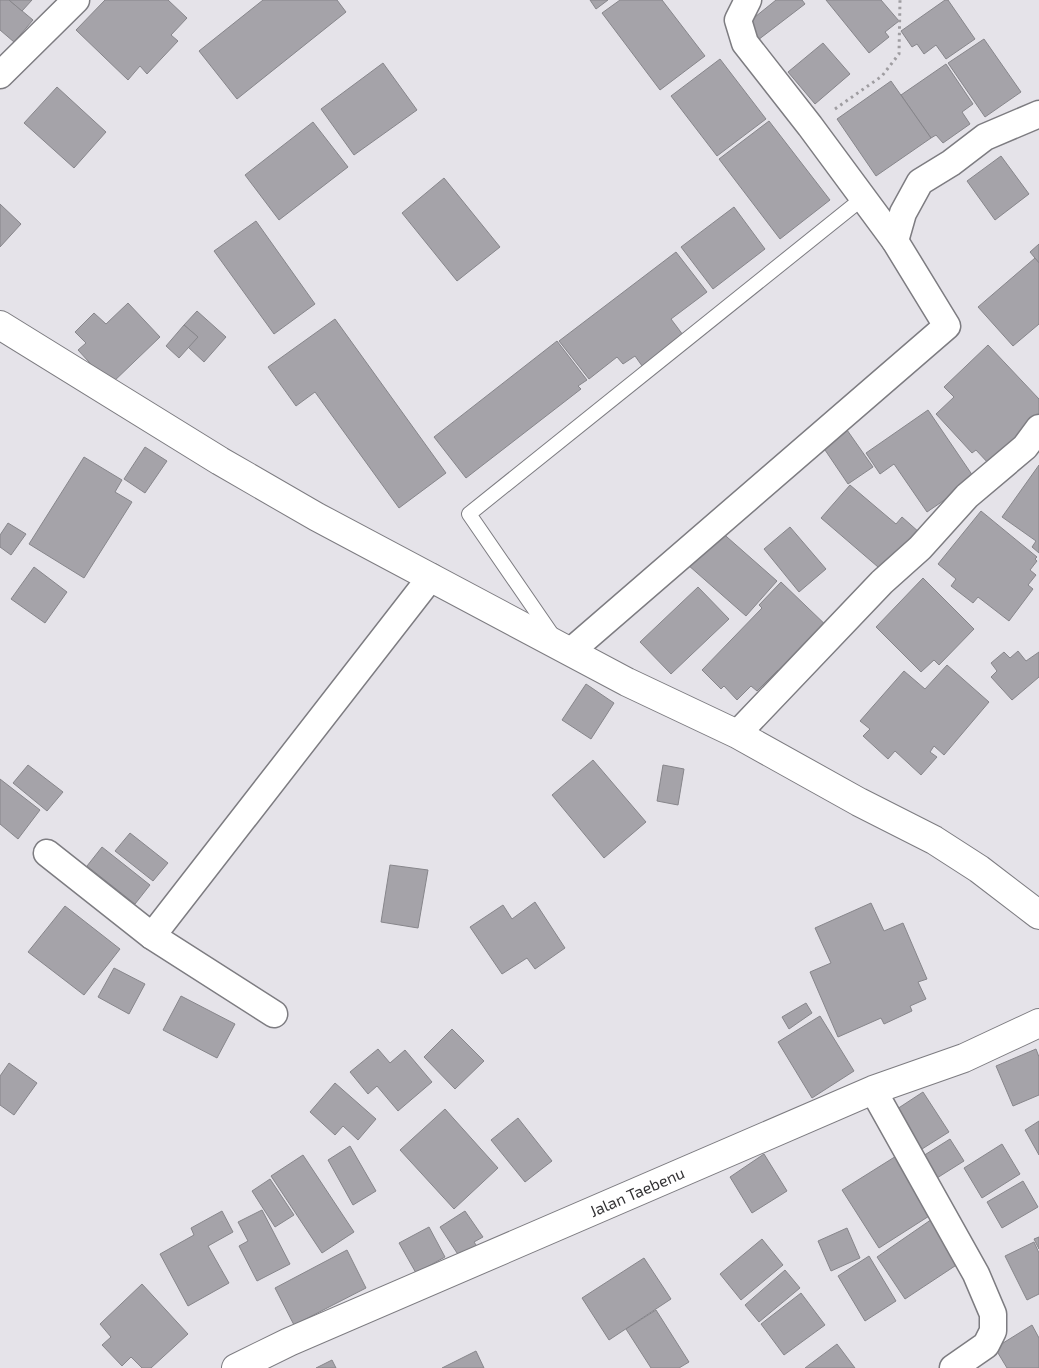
<svg xmlns="http://www.w3.org/2000/svg" width="1039" height="1368" viewBox="0 0 1039 1368" font-family="'Exo 2',sans-serif">
	<style>
		.building { fill: #a5a3a9; stroke: #87868b }
		.lines { fill: none; stroke-linecap: round; stroke-linejoin: round }
		.service-casing { stroke: #7d7c81; stroke-width: 16 }
		.minor-casing { stroke: #7d7c81; stroke-width: 29 }
		.tertiary-casing { stroke: #7d7c81; stroke-width: 30 }
		.primary-casing { stroke: #7d7c81; stroke-width: 30 }
		.path { stroke: #9f9da1; stroke-width: 3; stroke-dasharray: 2.5 4; stroke-linecap: butt }
		.service { stroke: #fff; stroke-width: 14 }
		.minor { stroke: #fff; stroke-width: 26 }
		.tertiary { stroke: #fff; stroke-width: 28 }
		.primary { stroke: #fff; stroke-width: 28 }
		.labels { text-anchor: middle; stroke-width: 4.5; stroke-linejoin: round; paint-order: stroke }
		.street-label { font-size: 16px; fill: #343335; stroke: #e5e3e9 }
	</style>
	<rect width="100%" height="100%" fill="#e5e3e9"/>
	<g class="building">
		<path d="M0,0H9L33,20L14,42L0,30Z"/>
		<path d="M9,0H32L22,11Z"/>
		<path d="M105,0H168L187,18L171,35L178,41L147,74L140,66L128,80L76,30Z"/>
		<path d="M263,0H337L346,12L237,99L199,51Z"/>
		<path d="M590,0H608L596,9Z"/>
		<path d="M620,0H662L705,56L660,90L602,13Z"/>
		<path d="M776,0H802L805,4L758,40L745,25Z"/>
		<path d="M826,0H881L899,21L885,32L889,37L869,53Z"/>
		<path d="M945,0H948L975,39L946,59L936,45L924,54L917,44L912,47L901,31Z"/>
		<path d="M984,39L1021,92L985,117L948,63Z"/>
		<path d="M823,43L850,74L815,104L788,72Z"/>
		<path d="M720,59L766,119L717,156L671,96Z"/>
		<path d="M383,63L417,110L354,155L321,109Z"/>
		<path d="M946,64L973,104L962,112L970,124L943,143L936,135L931,138L901,95Z"/>
		<path d="M891,81L931,138L876,176L837,119Z"/>
		<path d="M57,87L106,132L74,168L24,123Z"/>
		<path d="M769,121L830,200L780,239L719,159Z"/>
		<path d="M313,122L348,167L279,220L245,175Z"/>
		<path d="M1001,156L1029,194L995,220L967,181Z"/>
		<path d="M444,178L500,247L457,281L402,213Z"/>
		<path d="M0,204L21,224L0,247Z"/>
		<path d="M734,207L765,249L713,289L681,247Z"/>
		<path d="M256,221L315,304L274,334L214,251Z"/>
		<path d="M1039,244V263L1030,252Z"/>
		<path d="M676,252L707,292L671,319L686,339L645,370L635,356L623,364L617,357L589,379L559,341Z"/>
		<path d="M1035,258L1039,263V324L1013,346L978,307Z"/>
		<path d="M128,303L160,337L110,385L78,350L86,343L75,332L94,313L106,324Z"/>
		<path d="M197,311L226,337L204,362L188,347L198,337L184,325Z"/>
		<path d="M335,319L446,473L399,508L315,392L296,406L268,367Z"/>
		<path d="M184,325L198,337L179,358L166,346Z"/>
		<path d="M557,341L587,380L578,386L581,389L466,478L434,437Z"/>
		<path d="M988,345L1039,399V417L989,464L976,450L972,453L936,414L954,397L944,387Z"/>
		<path d="M928,410L975,479L927,512L894,464L880,474L866,453Z"/>
		<path d="M847,430L873,467L848,484L823,447Z"/>
		<path d="M145,447L167,461L145,493L124,479Z"/>
		<path d="M84,457L122,480L115,492L132,502L84,578L29,544Z"/>
		<path d="M1039,465V553L1032,547L1036,541L1002,517Z"/>
		<path d="M850,485L896,524L902,517L920,533L885,573L821,518Z"/>
		<path d="M981,511L1037,557L1035,559L1037,561L1030,570L1036,575L1028,585L1033,589L1009,621L978,597L973,603L951,586L956,579L938,564Z"/>
		<path d="M8,523L26,534L11,555L0,547V535Z"/>
		<path d="M790,527L826,569L799,592L764,549Z"/>
		<path d="M719,530L777,581L746,616L688,565Z"/>
		<path d="M34,567L67,592L45,623L11,599Z"/>
		<path d="M923,578L974,629L939,665L934,660L921,672L876,627Z"/>
		<path d="M781,582L832,631L783,675L778,670L757,691L751,686L737,700L724,686L721,689L702,670L762,608L759,605Z"/>
		<path d="M698,587L729,619L671,674L640,642Z"/>
		<path d="M1018,651L1026,661L1039,652V677L1012,700L991,677L997,671L991,663L1004,652L1010,658Z"/>
		<path d="M947,665L989,702L944,755L934,746L930,752L937,757L921,775L895,751L888,759L863,736L870,729L860,721L904,671L925,689Z"/>
		<path d="M586,684L614,703L591,739L562,720Z"/>
		<path d="M593,760L646,822L604,858L552,795Z"/>
		<path d="M28,765L63,792L47,811L13,783Z"/>
		<path d="M663,765L684,769L678,805L657,801Z"/>
		<path d="M0,779L40,810L18,839L0,824Z"/>
		<path d="M130,833L168,863L153,881L115,851Z"/>
		<path d="M102,847L150,885L135,904L87,866Z"/>
		<path d="M390,865L428,870L418,928L381,922Z"/>
		<path d="M535,902L565,948L535,969L527,958L502,974L470,927L503,905L512,919Z"/>
		<path d="M871,903L884,931L903,923L927,979L918,982L926,999L910,1006L912,1011L884,1024L881,1018L838,1037L810,972L831,963L815,928Z"/>
		<path d="M65,906L120,949L84,995L28,952Z"/>
		<path d="M114,968L145,984L129,1014L98,997Z"/>
		<path d="M181,996L235,1024L217,1058L163,1030Z"/>
		<path d="M806,1003L812,1013L789,1029L782,1017Z"/>
		<path d="M820,1016L854,1071L812,1098L778,1042Z"/>
		<path d="M452,1029L484,1061L455,1089L424,1057Z"/>
		<path d="M378,1049L390,1063L405,1050L432,1082L398,1111L377,1086L368,1094L350,1072Z"/>
		<path d="M1036,1049L1039,1057V1095L1013,1106L996,1066Z"/>
		<path d="M9,1063L37,1083L14,1115L0,1105V1076Z"/>
		<path d="M335,1083L376,1119L358,1140L343,1126L335,1135L310,1112Z"/>
		<path d="M923,1092L949,1132L922,1149L897,1109Z"/>
		<path d="M445,1109L498,1168L454,1209L400,1150Z"/>
		<path d="M518,1118L552,1161L525,1182L491,1140Z"/>
		<path d="M1039,1121V1155L1025,1130Z"/>
		<path d="M950,1139L964,1161L937,1178L923,1156Z"/>
		<path d="M1002,1144L1020,1174L982,1198L964,1168Z"/>
		<path d="M350,1146L376,1191L353,1205L328,1160Z"/>
		<path d="M901,1153L937,1211L879,1248L842,1190Z"/>
		<path d="M764,1154L787,1191L752,1213L730,1177Z"/>
		<path d="M303,1155L354,1232L322,1253L271,1176Z"/>
		<path d="M270,1179L294,1215L275,1227L252,1191Z"/>
		<path d="M1023,1181L1038,1207L1002,1228L987,1202Z"/>
		<path d="M262,1210L290,1264L257,1281L239,1246L248,1241L238,1222Z"/>
		<path d="M222,1211L233,1232L208,1246L229,1283L188,1306L160,1254L194,1235L191,1228Z"/>
		<path d="M465,1211L483,1237L474,1242L478,1248L461,1259L440,1227Z"/>
		<path d="M935,1217L964,1260L905,1299L877,1257Z"/>
		<path d="M429,1227L445,1257L416,1273L399,1243Z"/>
		<path d="M847,1228L860,1258L831,1271L818,1241Z"/>
		<path d="M1039,1237V1249L1034,1239Z"/>
		<path d="M762,1239L783,1265L741,1300L720,1274Z"/>
		<path d="M1034,1242L1039,1253V1294L1027,1300L1005,1256Z"/>
		<path d="M347,1250L366,1288L294,1325L275,1288Z"/>
		<path d="M869,1256L896,1301L865,1321L838,1276Z"/>
		<path d="M644,1258L671,1299L609,1340L582,1298Z"/>
		<path d="M785,1270L800,1288L759,1322L745,1305Z"/>
		<path d="M142,1284L188,1334L151,1368H142L131,1357L122,1366L102,1345L111,1337L100,1324Z"/>
		<path d="M801,1293L825,1325L784,1355L761,1324Z"/>
		<path d="M656,1310L689,1362L679,1368H651L626,1329Z"/>
		<path d="M1032,1325L1039,1338V1368H1007L995,1348Z"/>
		<path d="M837,1344L855,1368H805Z"/>
		<path d="M476,1351L484,1368H442Z"/>
		<path d="M332,1360L336,1368H316Z"/>
	</g>
	<g class="lines">
		<defs>
			<path id="service" d="M553,636L469,514L863,198"/>
			<g id="minor">
				<path d="M0,75L76,0"/>
				<path d="M895,241L903,213L920,182L951,163L985,137L1039,114"/>
				<path d="M571,651L947,326L895,241L810,126L745,43L738,20L748,0"/>
				<path d="M737,734L882,582L920,548L967,496L1025,447L1039,428"/>
				<path d="M47,853L152,936L274,1014"/>
				<path d="M152,936L431,577"/>
				<path d="M873,1090L976,1274L993,1314V1331L986,1345L953,1368"/>
			</g>
			<path id="tertiary" d="M0,325L220,461L317,517L627,682L737,734L859,802L934,840L979,869L1039,915"/>
			<g id="primary">
				<path id="s1" d="M236,1368L289,1342L873,1090L964,1058L1039,1023"/>
			</g>
		</defs>
		<use href="#service" class="service-casing"/>
		<use href="#minor" class="minor-casing"/>
		<use href="#tertiary" class="tertiary-casing"/>
		<use href="#primary" class="primary-casing"/>
		<path class="path" d="M835,109L882,76L899,54L900,0"/>
		<use href="#service" class="service"/>
		<use href="#minor" class="minor"/>
		<use href="#tertiary" class="tertiary"/>
		<use href="#primary" class="primary"/>
	</g>
	<g class="labels">
		<g class="street-label">
			<text dy="6" stroke="none"><textPath href="#s1" startOffset="438">Jalan Taebenu</textPath></text>
		</g>
	</g>
</svg>
